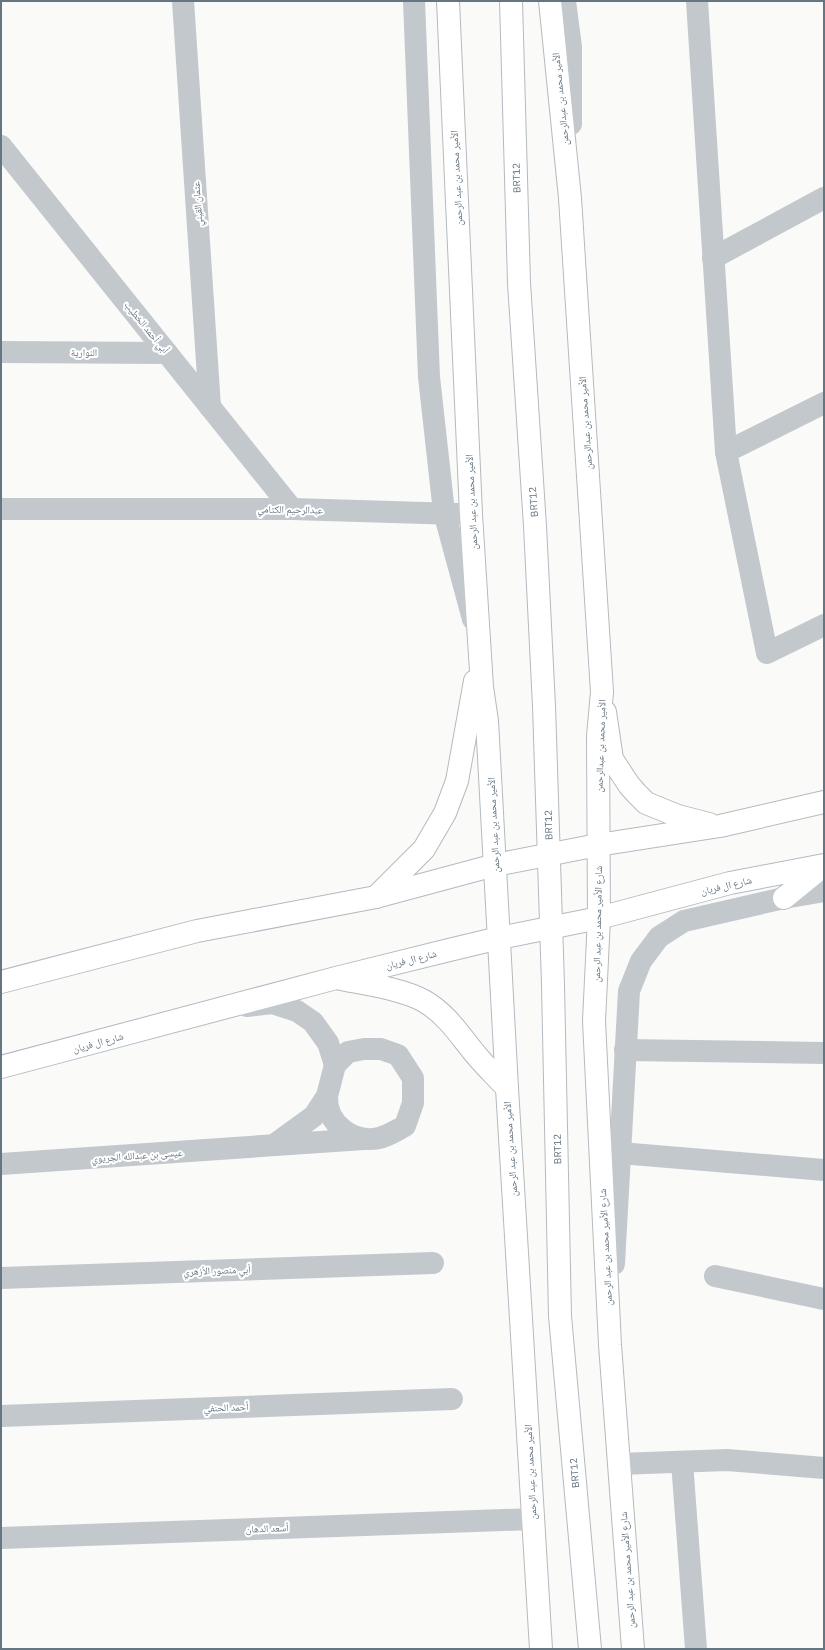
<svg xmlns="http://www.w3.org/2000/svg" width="825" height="1650" viewBox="0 0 825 1650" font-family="'IBM Plex Sans','Noto Naskh Arabic',sans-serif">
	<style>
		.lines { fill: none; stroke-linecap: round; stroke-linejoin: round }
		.secondary-casing { stroke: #b3babf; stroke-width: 24 }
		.primary-casing { stroke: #b5babe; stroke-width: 24 }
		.minor { stroke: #c3c8cc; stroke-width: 22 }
		.secondary { stroke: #fff; stroke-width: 22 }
		.primary { stroke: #fff; stroke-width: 22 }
		.labels { text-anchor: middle; stroke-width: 4; stroke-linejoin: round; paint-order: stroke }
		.street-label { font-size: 10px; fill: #657683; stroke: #fff }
	</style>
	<rect width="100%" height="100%" fill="#fafaf8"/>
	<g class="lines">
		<defs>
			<g id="secondary">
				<path d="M511,1L519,283L535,526L544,706L553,985L560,1316L590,1649"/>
				<path d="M605,712L612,759L629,785L637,794L646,803L678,816L709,824"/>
				<path d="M784,898L822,867"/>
				<path d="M341,979C366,984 403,989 424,1001C448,1015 460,1036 477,1056C486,1067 497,1077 507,1088"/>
				<path d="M1,982L197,931L376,897L495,865L598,845L720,826L824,802"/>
				<path d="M1,1067L336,978L445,951L499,938L599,918L730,883L824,865"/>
			</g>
			<g id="primary">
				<path d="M448,1L471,514L482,687L487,721L507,1088L541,1649"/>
				<path d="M550,1L570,198L602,692L598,736L599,918L594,1021L610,1345L633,1649"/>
				<path d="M376,897L424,849L445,813L457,781L475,681"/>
			</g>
		</defs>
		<use href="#secondary" class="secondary-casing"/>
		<use href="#primary" class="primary-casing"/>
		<g class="minor">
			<path d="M183,1L210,407"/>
			<path d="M414,1L429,377L444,512L473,619"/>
			<path d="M565,1L571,47V124"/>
			<path d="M697,1L726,452L767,653L824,625"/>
			<path d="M1,146L292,509"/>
			<path d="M713,258L824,198"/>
			<path d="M1,352L167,353"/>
			<path d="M726,452L824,403"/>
			<path d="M1,509H292L458,514"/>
			<path d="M247,1006L272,1003L297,1011L313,1022L328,1043L335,1065"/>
			<path d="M625,1050L824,1053"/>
			<path d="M274,1145L314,1116L327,1096L335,1065L348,1052L364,1049H381L398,1055L413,1078V1103L405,1126C397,1130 388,1136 379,1138C353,1144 326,1124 327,1096"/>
			<path d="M620,1153L824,1170"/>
			<path d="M1,1164L364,1139"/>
			<path d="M614,1264L629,991L641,961L659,937L684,921L784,898L824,891"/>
			<path d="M715,1276L824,1299"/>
			<path d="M1,1278L433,1263"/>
			<path d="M1,1416L452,1399"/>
			<path d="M682,1462L696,1649"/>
			<path d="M619,1464L727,1460L824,1468"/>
			<path d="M1,1538L533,1519"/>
		</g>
		<use href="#secondary" class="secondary"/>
		<use href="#primary" class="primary"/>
	</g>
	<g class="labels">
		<g class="street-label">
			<text transform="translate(560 99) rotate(-96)" y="4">الأمير محمد بن عبدالرحمن</text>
			<text transform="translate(456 178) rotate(-93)" y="4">الأمير محمد بن عبد الرحمن</text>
			<text transform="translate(516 178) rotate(-92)" y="4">BRT12</text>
			<text transform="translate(197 204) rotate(-94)" y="4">عثمان القيني</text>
			<text transform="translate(147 327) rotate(51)" y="4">أبي أحمد الخطيب</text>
			<text x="84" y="356">النوارية</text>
			<text transform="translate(585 423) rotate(-94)" y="4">الأمير محمد بن عبدالرحمن</text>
			<text transform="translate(471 502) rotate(-93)" y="4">الأمير محمد بن عبد الرحمن</text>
			<text transform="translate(533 502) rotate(-94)" y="4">BRT12</text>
			<text transform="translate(290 509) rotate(1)" y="4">عبدالرحيم الكتامي</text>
			<text transform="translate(600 746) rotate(-88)" y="4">الأمير محمد بن عبدالرحمن</text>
			<text transform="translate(493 825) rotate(-93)" y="4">الأمير محمد بن عبد الرحمن</text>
			<text transform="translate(548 825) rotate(-92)" y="4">BRT12</text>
			<text transform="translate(726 885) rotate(-13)" y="4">شارع ال فريان</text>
			<text transform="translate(597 924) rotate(-89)" y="4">شارع الأمير محمد بن عبد الرحمن</text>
			<text transform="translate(411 959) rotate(-14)" y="4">شارع ال فريان</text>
			<text transform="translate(98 1042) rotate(-15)" y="4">شارع ال فريان</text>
			<text transform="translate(510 1149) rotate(-94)" y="4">الأمير محمد بن عبد الرحمن</text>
			<text transform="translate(557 1149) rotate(-91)" y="4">BRT12</text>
			<text transform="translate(137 1155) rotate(-4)" y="4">عيسى بن عبدالله الجريوي</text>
			<text transform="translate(605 1247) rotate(-93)" y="4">شارع الأمير محمد بن عبد الرحمن</text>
			<text transform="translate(217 1270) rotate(-2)" y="4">أبي منصور الأزهري</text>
			<text transform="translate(226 1407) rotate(-2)" y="4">أحمد الحنفي</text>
			<text transform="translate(530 1472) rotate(-93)" y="4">الأمير محمد بن عبد الرحمن</text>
			<text transform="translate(574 1473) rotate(-95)" y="4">BRT12</text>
			<text transform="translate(267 1528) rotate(-2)" y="4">أسعد الدهان</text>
			<text transform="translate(627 1570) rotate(-94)" y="4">شارع الأمير محمد بن عبد الرحمن</text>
		</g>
	</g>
	<rect width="825" height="1650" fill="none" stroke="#657683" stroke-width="4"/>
</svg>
